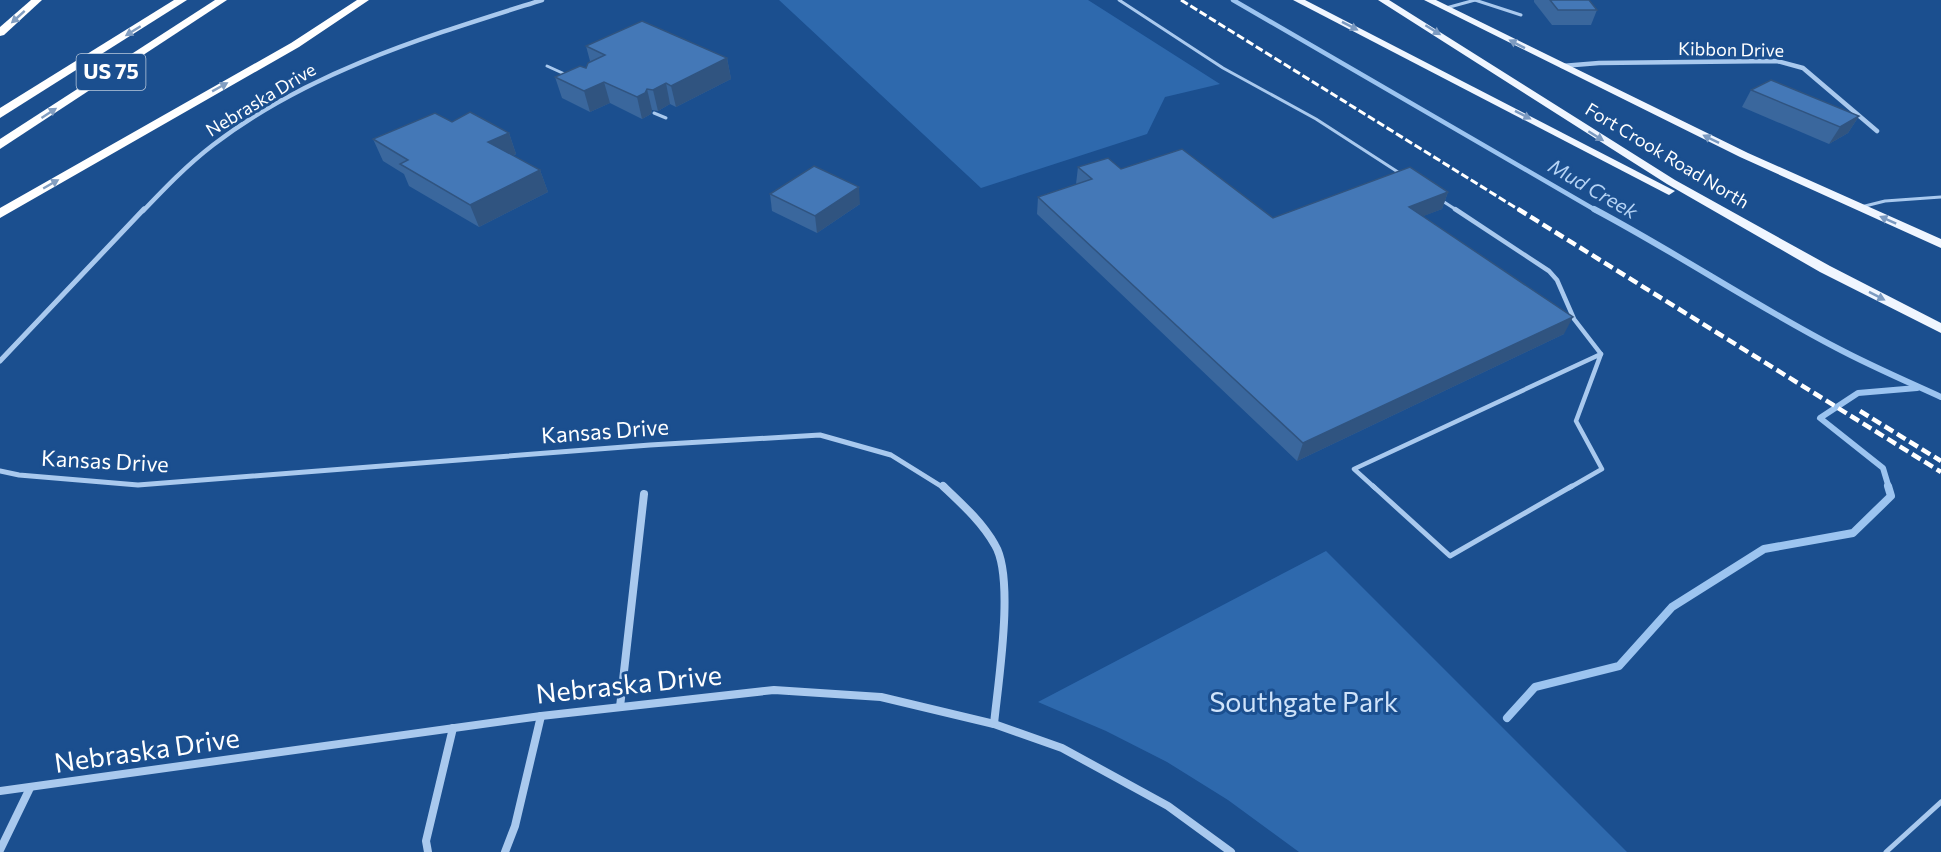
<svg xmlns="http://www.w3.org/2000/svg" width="1941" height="852" viewBox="0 0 1941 852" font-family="Commissioner,sans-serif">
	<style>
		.green { fill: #2e69ad }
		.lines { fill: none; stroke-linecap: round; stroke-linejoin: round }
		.stream-far2 { stroke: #9cc4f0; stroke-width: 4.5 }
		.stream-far1 { stroke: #9cc4f0; stroke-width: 6 }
		.stream { stroke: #9cc4f0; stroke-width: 8 }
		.lane-far2 { stroke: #a9c9ee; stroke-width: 3 }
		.lane-far1 { stroke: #a9c9ee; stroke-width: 4.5 }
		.lane { stroke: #a9c9ee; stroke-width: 5 }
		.street-far2 { stroke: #a9c9ee; stroke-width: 4.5 }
		.street-far1 { stroke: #a9c9ee; stroke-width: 5 }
		.street { stroke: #a9c9ee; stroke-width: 8 }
		.primary { fill: #f0f6ff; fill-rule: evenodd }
		.highway { fill: #fff; fill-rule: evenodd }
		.rail-far1 { stroke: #fff; stroke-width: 3; stroke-dasharray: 8 3; stroke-linecap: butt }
		.rail { stroke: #fff; stroke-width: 4.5; stroke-dasharray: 10 4.5; stroke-linecap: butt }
		.wall { fill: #3a679d }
		.shaded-wall { fill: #305480 }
		.building { fill: #4478b7; stroke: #305480; stroke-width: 1.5 }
		.oneway { fill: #829ec1 }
		.oneway2 { fill: #7b9ac1 }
		.labels { text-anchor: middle; stroke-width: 6; stroke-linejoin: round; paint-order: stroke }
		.far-street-label { font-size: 18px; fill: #fff; stroke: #1b4f8f }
		.far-water-label { font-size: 20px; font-style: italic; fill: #b5d3f5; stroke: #1b4f8f }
		.shield { fill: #1b4f8f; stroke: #bbcadd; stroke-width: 1.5 }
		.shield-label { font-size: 21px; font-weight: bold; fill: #fff }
		.street-label { font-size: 22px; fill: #fff; stroke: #1b4f8f }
		.near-street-label { font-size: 27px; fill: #fff; stroke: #1b4f8f }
		.near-park-label { font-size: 27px; fill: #cfe3fa; stroke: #1b4f8f }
	</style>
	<rect width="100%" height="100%" fill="#1b4f8f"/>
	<g class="green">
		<path d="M779,0H1088L1220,84L1165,97L1147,134L981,188Z"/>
		<path d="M1326,551L1627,852H1299L1228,800L1167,762L1106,731L1038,702Z"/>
	</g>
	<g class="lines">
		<path class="stream-far2" d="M1233,0L1597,211"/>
		<g class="stream-far1">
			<path d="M1594,209C1677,253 1754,305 1837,348C1871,366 1906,381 1941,397"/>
			<path d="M1889,488L1883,468L1820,418L1858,393L1917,388"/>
		</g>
		<path class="stream" d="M1507,718L1535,687L1619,666L1672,607L1764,549L1853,533L1891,496L1888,486"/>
		<g class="lane-far2">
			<path d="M1119,0L1223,68L1316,119L1401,174"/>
			<path d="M1475,0L1521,15"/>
			<path d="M1446,8L1475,0"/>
			<path d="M547,66L569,76"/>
			<path d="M654,113L666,118"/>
			<path d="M1441,200L1458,211"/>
			<path d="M1861,207L1885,201L1941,197"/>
		</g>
		<g class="lane-far1">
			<path d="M1455,209L1549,271L1557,280L1574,319L1601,354"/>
			<path d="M1375,488L1354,469L1601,354L1576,421L1602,469L1569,488"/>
		</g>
		<g class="lane">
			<path d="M1373,486L1450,556L1572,486"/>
			<path d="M1886,852L1941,802"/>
		</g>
		<g class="street-far2">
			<path d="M1562,66L1599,63L1777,61L1803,68L1877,131"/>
			<path d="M143,211C165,188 187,165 213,145C309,71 428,36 542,0"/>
		</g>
		<g class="street-far1">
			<path d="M0,361L144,209"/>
			<path d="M0,471L19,475L138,485L650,445L820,435L891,455L944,488"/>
		</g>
		<g class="street">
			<path d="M943,486C962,504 982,522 995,545C1015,578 998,683 994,724"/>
			<path d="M620,707L644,494"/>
			<path d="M0,791L541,716L774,690L881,697L994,724L1062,748L1168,806L1231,852"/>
			<path d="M0,850L30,788"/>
			<path d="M428,852L426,841L453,728"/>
			<path d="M505,852L515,826L541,716"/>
		</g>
		<g class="primary">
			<path d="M1293,0H1305L1675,191L1669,195L1665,193Z"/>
			<path d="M1378,0H1389L1675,180L1830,266L1941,323V333L1820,272L1667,184Z"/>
			<path d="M1424,0H1436L1748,153L1941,239V248L1740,157Z"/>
		</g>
		<g class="highway">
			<path d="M31,0H42L4,35L0,36V27Z"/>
			<path d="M174,0H187L0,118V108Z"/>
			<path d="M215,0H227L0,149V139Z"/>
			<path d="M357,0H369L299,47L0,218V208L291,43Z"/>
		</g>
		<path class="rail-far1" d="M1181,0L1521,211"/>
		<g class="rail">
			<path d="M1518,209L1941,472"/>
			<path d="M1860,411L1941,461"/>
		</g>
	</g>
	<g class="wall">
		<path d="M1534,0H1589L1597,10L1591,25H1552L1534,2Z"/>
		<path d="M586,46L727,58L731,79L676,107L670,104L658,111L652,110L651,114L642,119L610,103L590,112L562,98L555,77L586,68L590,61Z"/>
		<path d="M1751,90L1859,116L1848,133L1829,144L1742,107Z"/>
		<path d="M452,122L509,133L516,154L513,156L540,170L548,192L479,227L409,186L404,174L383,161L373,139Z"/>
		<path d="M1078,167L1121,169L1273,218L1448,192L1442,209L1423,216L1564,334L1297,461L1037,214L1038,197L1076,184Z"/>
		<path d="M770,194L860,204L817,233L772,211Z"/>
	</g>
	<g class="shaded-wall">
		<path d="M727,58L731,79L676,107L671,86Z"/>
		<path d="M604,82L610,103L590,112L584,91Z"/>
		<path d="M666,83L670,104L658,111L653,90Z"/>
		<path d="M647,89L652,110L651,114L642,119L637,97Z"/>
		<path d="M1859,116L1848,133L1829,144L1840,127Z"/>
		<path d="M509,133L516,154L496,164L488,142Z"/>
		<path d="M540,170L548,192L479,227L470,205Z"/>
		<path d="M859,187L860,204L817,233L815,216Z"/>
		<path d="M1448,192L1442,209L1403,224L1409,207Z"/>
		<path d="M1573,317L1564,334L1297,461L1303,443Z"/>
	</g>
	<g class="building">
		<path d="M1550,0H1589L1597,10H1558Z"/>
		<path d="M642,21L727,58L671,86L666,83L653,90L647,89L645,93L637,97L604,82L584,91L555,77L580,66L586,68L588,63L605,55L586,46Z"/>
		<path d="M1771,80L1859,116L1840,127L1751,90Z"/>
		<path d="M470,112L509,133L488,142L540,170L470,205L400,164L408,160L373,139L435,113L452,122Z"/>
		<path d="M1182,149L1273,218L1410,167L1448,192L1409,207L1573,317L1303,443L1038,197L1092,179L1078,167L1108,158L1121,169Z"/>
		<path d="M814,166L859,187L815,216L770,194Z"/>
	</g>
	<defs><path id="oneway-solid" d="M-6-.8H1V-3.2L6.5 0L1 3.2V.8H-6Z" transform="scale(1.5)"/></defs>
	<g class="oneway">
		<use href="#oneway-solid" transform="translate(18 17) rotate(138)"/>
		<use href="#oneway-solid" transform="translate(133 31) rotate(148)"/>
		<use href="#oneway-solid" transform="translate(220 87) rotate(-29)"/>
		<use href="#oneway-solid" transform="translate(49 113) rotate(-33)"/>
		<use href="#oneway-solid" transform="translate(51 184) rotate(-30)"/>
	</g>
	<g class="oneway2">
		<use href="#oneway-solid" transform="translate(1350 26) rotate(27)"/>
		<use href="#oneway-solid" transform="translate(1433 30) rotate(32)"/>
		<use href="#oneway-solid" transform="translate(1517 44) rotate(-153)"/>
		<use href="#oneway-solid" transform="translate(1523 115) rotate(27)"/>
		<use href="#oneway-solid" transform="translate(1596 136) rotate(32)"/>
		<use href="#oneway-solid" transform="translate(1711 139) rotate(-154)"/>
		<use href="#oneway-solid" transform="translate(1888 220) rotate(-156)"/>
		<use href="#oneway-solid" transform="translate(1877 296) rotate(27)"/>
	</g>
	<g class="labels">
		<g class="far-street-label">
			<text transform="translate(1731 50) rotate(1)" y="6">Kibbon Drive</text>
			<text transform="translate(261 100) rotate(-31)" y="6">Nebraska Drive</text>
			<text transform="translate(1667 156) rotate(31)" y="6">Fort Crook Road North</text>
		</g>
		<g class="far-water-label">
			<text transform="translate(1593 189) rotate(30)" y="7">Mud Creek</text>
		</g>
		<rect class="shield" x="76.5" y="54" width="69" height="36" rx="4.5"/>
		<g class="shield-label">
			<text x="111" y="79">US 75</text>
		</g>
		<g class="street-label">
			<text transform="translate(605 431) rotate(-4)" y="8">Kansas Drive</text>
			<text transform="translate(105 461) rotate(3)" y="8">Kansas Drive</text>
		</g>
		<g class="near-street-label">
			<text transform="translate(629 685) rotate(-6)" y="9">Nebraska Drive</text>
			<text transform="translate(147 751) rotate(-8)" y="9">Nebraska Drive</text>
		</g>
		<g class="near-park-label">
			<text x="1304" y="712">Southgate Park</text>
		</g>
	</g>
</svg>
